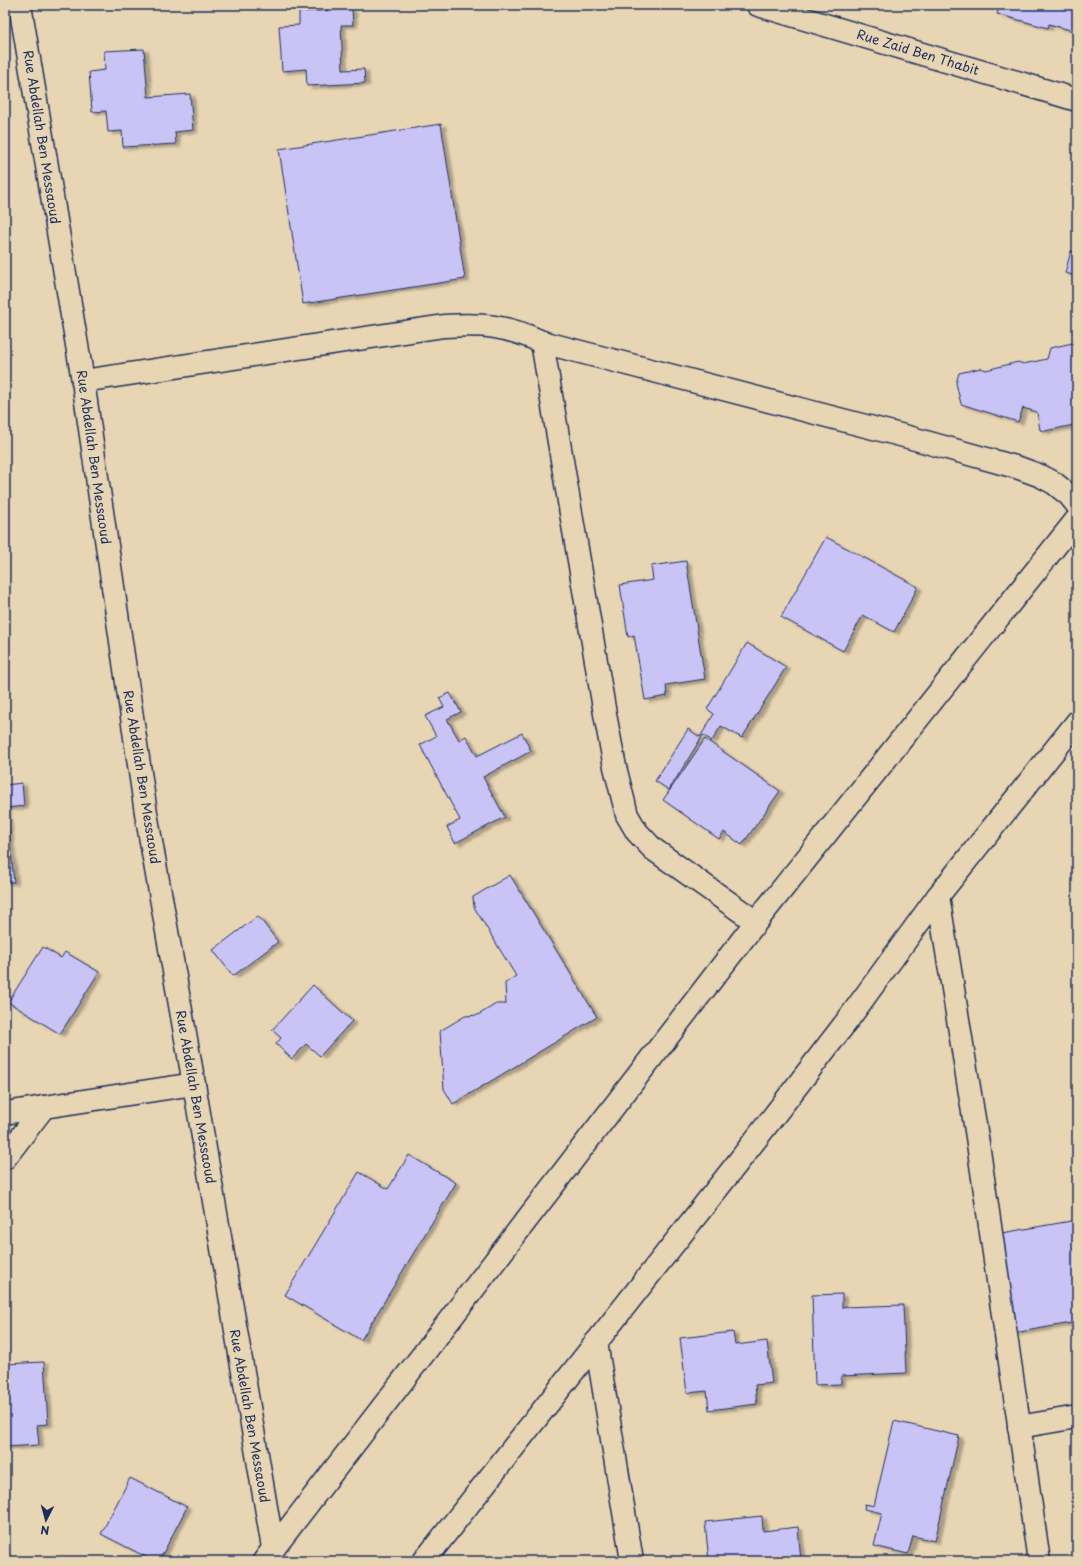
<svg xmlns="http://www.w3.org/2000/svg" width="1082" height="1566" viewBox="0 0 1082 1566" font-family="'Playpen Sans',sans-serif">
	<style>
		.building { fill: #cac4f6; stroke: #1b2f5e; filter: url(#shadow) }
		.lines { fill: none; stroke-linecap: round; stroke-linejoin: round }
		.street-casing { stroke: #1b2f5e; stroke-width: 25 }
		.street { stroke: #e8d5b3; stroke-width: 22 }
		.labels { text-anchor: middle; stroke-width: 3; stroke-linejoin: round; paint-order: stroke }
		.street-label { font-size: 13px; fill: #1b2f5e; stroke: #e8d5b3 }
	</style>
	<defs>
		<filter id="shadow"><feDropShadow dx="4.5" dy="2.5" stdDeviation="1" flood-color="#0004"/></filter>
	</defs>
	<rect width="100%" height="100%" fill="#e8d5b3"/>
	<filter id="ink" filterUnits="userSpaceOnUse"><feTurbulence type="fractalNoise" baseFrequency=".025" numOctaves="2"/><feDisplacementMap in="SourceGraphic" scale="8" xChannelSelector="R" yChannelSelector="G"/><feConvolveMatrix kernelMatrix="1 2 1 2 8 2 1 2 1" color-interpolation-filters="sRGB"/></filter>
	<g filter="url(#ink)">
		<g class="building">
			<path d="M1000,5H1077V32L1049,24L1048,28L997,14Z"/>
			<path d="M352,9L353,25H341L343,70L364,69L365,83L307,86L306,69L282,71L279,26L299,25V12Z"/>
			<path d="M144,49L148,97L190,94L193,130L175,132L176,144L123,147L122,131L108,132L106,111L92,112L89,72L105,70L104,51Z"/>
			<path d="M441,124L465,279L303,304L279,149Z"/>
			<path d="M1071,251L1077,253V276L1065,273Z"/>
			<path d="M1077,342V398L1074,399L1077,415L1074,425L1045,431L1040,430L1037,412L1023,408L1018,422L961,404L956,383L959,373L981,368L986,370L1018,362L1023,364L1047,359L1050,348Z"/>
			<path d="M826,537L918,587L894,632L863,615L843,651L781,617Z"/>
			<path d="M686,561L705,679L666,685L667,696L645,700L634,635L628,637L620,585L653,580L651,566Z"/>
			<path d="M747,643L786,667L742,738L721,726L712,741L703,735L669,790L655,781L688,729L700,737L714,714L707,709Z"/>
			<path d="M450,693L461,712L447,719L459,740L466,736L477,756L522,733L531,751L483,777L505,817L455,843L447,827L460,820L420,745L436,736L425,716L444,707L439,698Z"/>
			<path d="M705,739L780,791L742,845L724,832L719,839L663,800Z"/>
			<path d="M22,783L24,806L6,808L14,882H5V785Z"/>
			<path d="M510,875L597,1017L453,1104L444,1089L440,1031L465,1016L478,1015L496,1004H506L505,983L516,976L474,907L473,897Z"/>
			<path d="M258,916L278,942L233,976L213,950Z"/>
			<path d="M43,947L61,958L65,952L99,972L60,1034L8,1002Z"/>
			<path d="M313,985L352,1021L320,1056L306,1044L292,1059L276,1044L281,1038L272,1030Z"/>
			<path d="M409,1155L456,1183L361,1340L285,1295L359,1172L388,1189Z"/>
			<path d="M1077,1220V1322L1014,1333L996,1234Z"/>
			<path d="M842,1294V1307L903,1305L906,1373L841,1376V1384L815,1385L812,1295Z"/>
			<path d="M733,1332L735,1345L767,1341L772,1383L755,1385L757,1404L709,1410L707,1391L687,1393L680,1338Z"/>
			<path d="M44,1362L48,1424L37,1425L39,1445L5,1447V1364Z"/>
			<path d="M894,1421L959,1436L935,1541L913,1536L908,1554L874,1546L882,1513L864,1509L865,1504L874,1506Z"/>
			<path d="M130,1478L187,1507L159,1561H154L101,1534Z"/>
			<path d="M762,1516L763,1531L798,1527L801,1561H709L705,1522Z"/>
		</g>
		<g class="lines">
			<defs>
				<g id="street">
					<path d="M20,5L83,381L146,813L194,1084L273,1548"/>
					<path d="M758,5L1077,100"/>
					<path d="M542,342L605,714L615,767L627,815L637,832L653,849L756,922"/>
					<path d="M83,381L444,326C484,324 505,325 542,342L908,437L1019,468L1041,476L1054,483L1069,495L1077,505"/>
					<path d="M938,896L977,1137L1039,1561"/>
					<path d="M5,1113L194,1084"/>
					<path d="M5,1158L44,1107"/>
					<path d="M596,1342L632,1561"/>
					<path d="M1019,1427L1077,1417"/>
					<path d="M264,1561L756,922L1077,519"/>
					<path d="M424,1561L739,1161L847,1021L938,896L1077,722"/>
				</g>
			</defs>
			<use href="#street" class="street-casing"/>
			<use href="#street" class="street"/>
		</g>
	</g>
	<g class="labels">
		<g class="street-label">
			<text transform="translate(918 52) rotate(17)" y="5">Rue Zaid Ben Thabit</text>
			<text transform="translate(42 137) rotate(81)" y="5">Rue Abdellah Ben Messaoud</text>
			<text transform="translate(94 457) rotate(82)" y="5">Rue Abdellah Ben Messaoud</text>
			<text transform="translate(142 777) rotate(81)" y="5">Rue Abdellah Ben Messaoud</text>
			<text transform="translate(196 1097) rotate(80)" y="5">Rue Abdellah Ben Messaoud</text>
			<text transform="translate(250 1416) rotate(80)" y="5">Rue Abdellah Ben Messaoud</text>
		</g>
	</g>
	<rect width="1082" height="1566" fill="none" stroke="#e8d5b3" stroke-width="20"/>
	<rect x="10" y="10" width="1062" height="1546" fill="none" stroke="#1b2f5e" stroke-width="1.5" filter="url(#ink)"/>
	<g transform="translate(46 1520) rotate(186)" stroke="#e8d5b3" stroke-width="3" paint-order="stroke">
	<path d="M0-3L7 15L0 10L-7 15Z" fill="#1b2f5e"/>
	<text y="-6" font-size="11" font-weight="bold" text-anchor="middle" fill="#1b2f5e">N</text>
	</g>
</svg>
